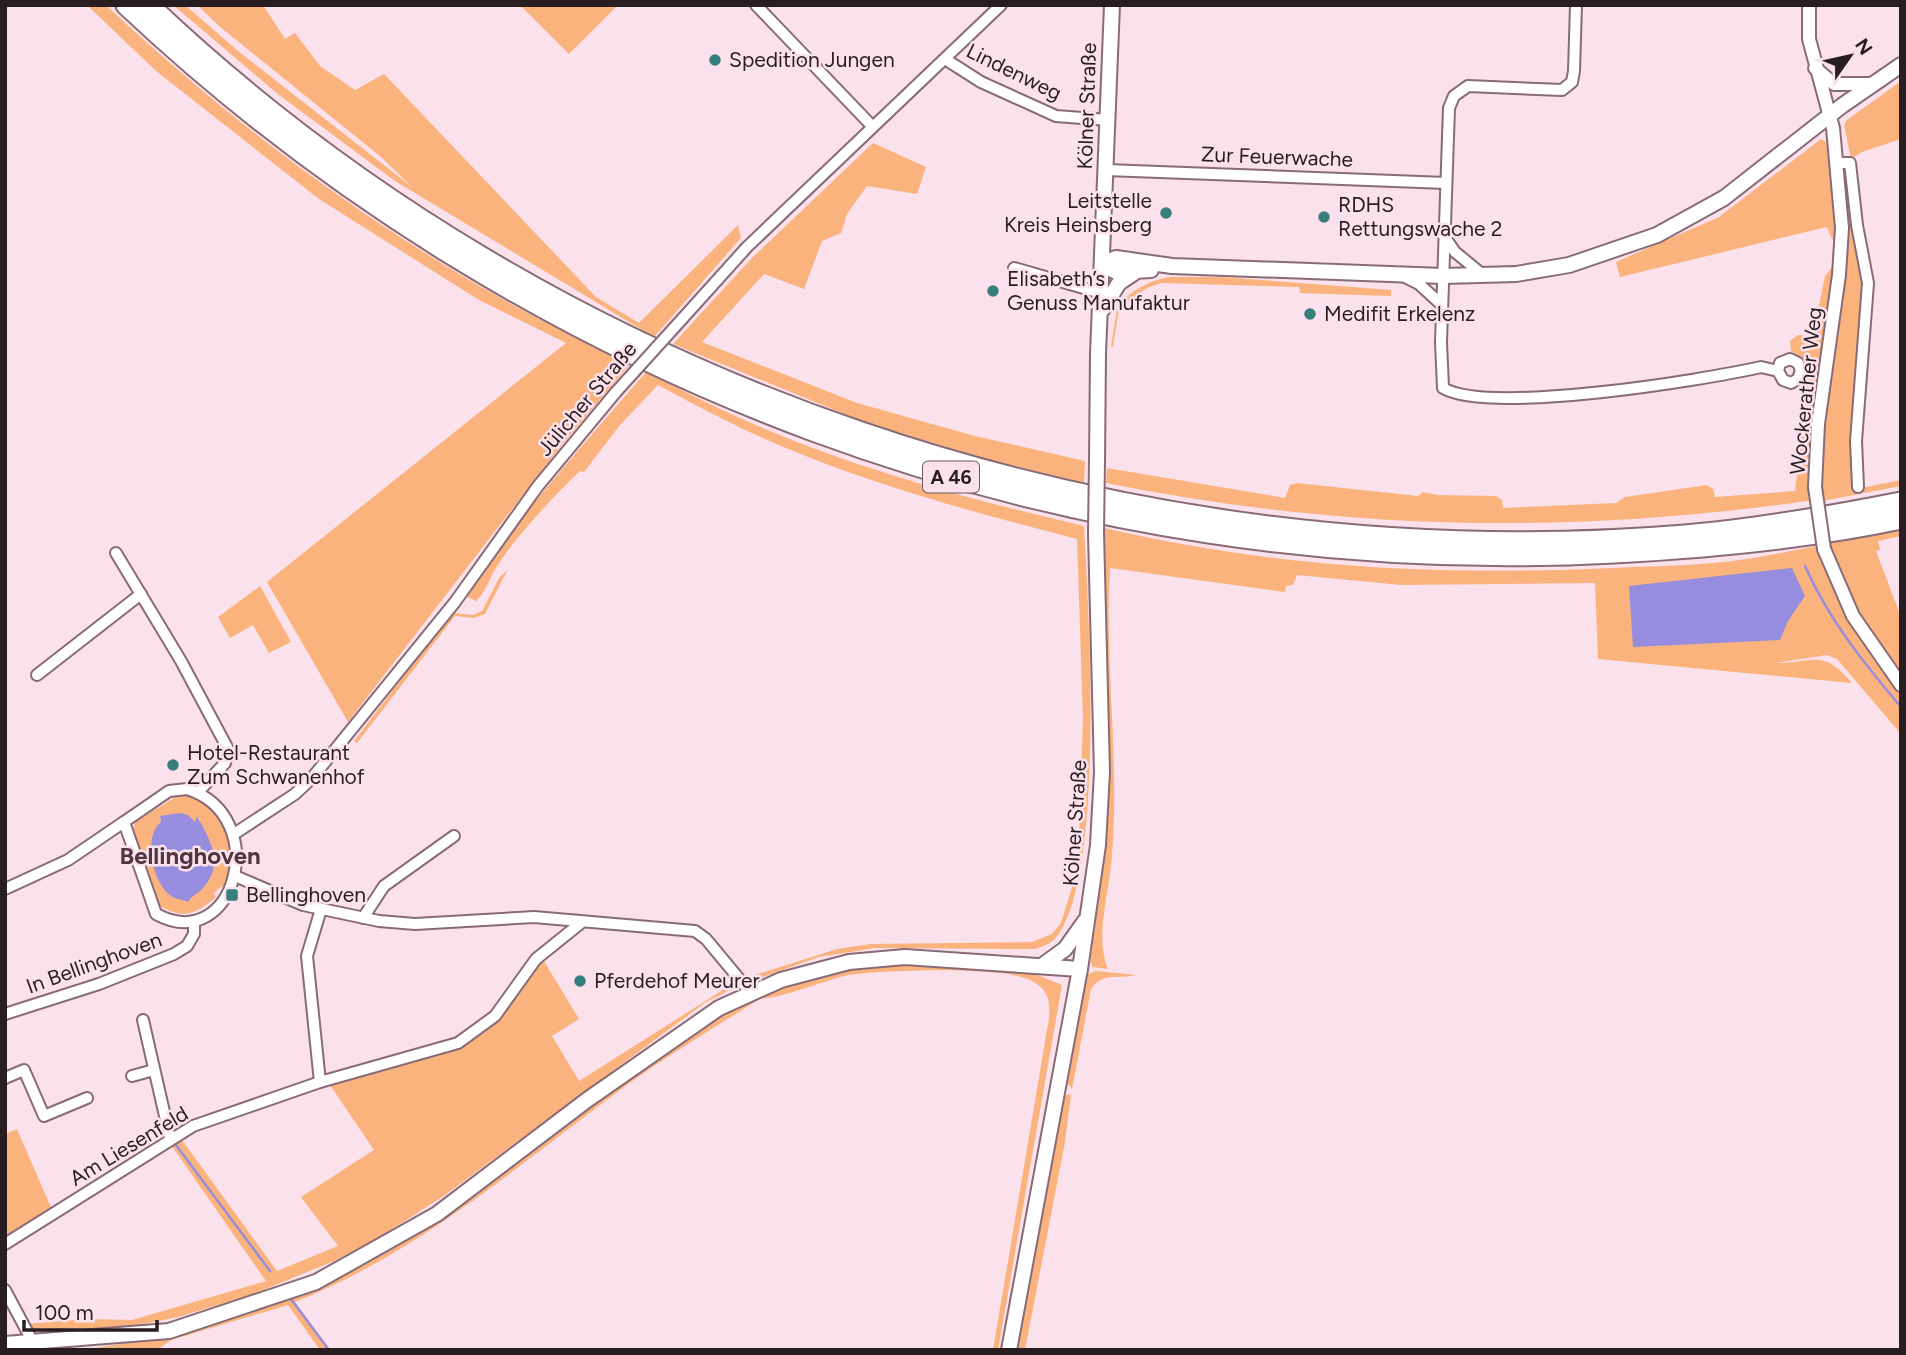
<svg xmlns="http://www.w3.org/2000/svg" width="1906" height="1355" viewBox="0 0 1906 1355" font-family="Figtree,sans-serif">
	<style>
		.green { fill: #fbb37e; fill-rule: evenodd }
		.water { fill: #978dde }
		.lines { fill: none; stroke-linecap: round; stroke-linejoin: round }
		.stream { stroke: #978dde; stroke-width: 2.5 }
		.minor-casing { stroke: #886b76; stroke-width: 14 }
		.tertiary-casing { stroke: #886b76; stroke-width: 16 }
		.secondary-casing { stroke: #886b76; stroke-width: 18 }
		.motorway-casing { stroke: #886b76; stroke-width: 23 }
		.minor { stroke: #fff; stroke-width: 10 }
		.tertiary { stroke: #fff; stroke-width: 12 }
		.secondary { stroke: #fff; stroke-width: 14 }
		.motorway { stroke: #fff; stroke-width: 19 }
		.minor-bridge-casing { stroke: #886b76; stroke-width: 14; stroke-linecap: butt }
		.tertiary-bridge-casing { stroke: #886b76; stroke-width: 16; stroke-linecap: butt }
		.secondary-bridge-casing { stroke: #886b76; stroke-width: 18; stroke-linecap: butt }
		.minor-bridge { stroke: #fff; stroke-width: 10 }
		.tertiary-bridge { stroke: #fff; stroke-width: 12 }
		.secondary-bridge { stroke: #fff; stroke-width: 14 }
		.poi-dot { fill: #367f7c; stroke: #fbe1eb; stroke-width: 2.5 }
		.labels { text-anchor: middle; stroke-width: 5; stroke-linejoin: round; paint-order: stroke }
		.shield { fill: #fbe1eb; stroke: #67585e; stroke-width: 2 }
		.shield-label { font-size: 19px; font-weight: bold; fill: #281d21 }
		.poi-label { font-size: 21px; fill: #281d21; stroke: #fbe1eb; text-anchor: start }
		.street-label { font-size: 21px; fill: #281d21; stroke: #fbe1eb }
		.quarter-label { font-size: 24px; font-weight: bold; fill: #4f3641; stroke: #fbe1eb }
	</style>
	<rect width="100%" height="100%" fill="#fbe1eb"/>
	<g class="green">
		<path d="M87,5H106C261,151 436,275 630,364L560,447L348,722L267,582L566,343L479,300L319,199L156,71Z"/>
		<path d="M173,5H185L238,51L412,187L381,157L219,26L197,5H263L285,39L295,33L320,66L355,90L384,74L596,297L639,323L738,225L741,238L654,337L395,181L279,95Z"/>
		<path d="M520,5H618L569,54Z"/>
		<path d="M1901,81V139L1862,152L1851,159L1844,125L1847,120Z"/>
		<path d="M1821,139L1826,142L1829,149L1839,244L1832,239L1827,227L1620,277L1616,262L1719,217Z"/>
		<path d="M873,143L926,167L917,194L867,186L847,214L841,233L822,241L804,289L764,274L702,342L857,403L975,436L1085,461L1084,483L993,461L864,422L673,344L750,260Z"/>
		<path d="M1850,193L1864,279L1856,489L1901,480V486L1822,501L1820,433L1847,251L1845,197Z"/>
		<path d="M1837,261L1814,500C1571,535 1346,531 1106,483L1107,468L1285,498L1290,485L1297,483L1418,496L1423,492L1437,495L1496,496L1502,500L1503,508L1616,503L1625,497L1707,485L1713,489L1715,497L1795,491L1810,363L1791,351L1790,341L1798,335L1813,336L1825,276Z"/>
		<path d="M1170,277H1222L1391,290V296L1300,293L1299,287L1161,283L1147,288L1119,309L1113,347L1111,346L1118,303C1135,290 1149,280 1170,277Z"/>
		<path d="M646,372C678,388 710,405 742,419C851,468 968,499 1084,526C1089,614 1104,862 1060,932C1054,942 1046,946 1035,949L875,948L819,957L746,983L742,979L837,949L871,944L1032,942L1052,934L1061,923L1078,868L1083,718L1077,539C965,510 849,479 743,429C714,415 686,400 658,385L620,425L584,472L580,471C554,496 515,537 496,568C489,579 486,592 476,601L466,596C467,576 622,400 646,372Z"/>
		<path d="M1104,528C1277,568 1436,576 1613,568C1650,566 1687,566 1724,562C1755,559 1787,551 1818,546L1838,598L1901,691V734L1837,659L1827,655L1775,663C1815,663 1822,648 1852,683L1598,659L1595,583L1401,585L1297,575L1293,585L1286,586L1285,592L1110,568C1104,670 1122,773 1110,874C1106,905 1096,939 1108,969L1092,967L1090,960C1113,818 1104,672 1104,528Z"/>
		<path d="M1901,528V536L1878,541L1880,550L1876,551L1901,617V675L1849,600L1830,542Z"/>
		<path d="M508,569L485,614L474,618L455,616L357,743L354,741L452,613L473,615L482,611L499,578Z"/>
		<path d="M260,586L291,642L269,653L253,625L230,638L218,617Z"/>
		<path d="M179,795C225,798 237,844 227,882L214,893L216,897C195,915 184,919 159,906L133,833L135,822ZM178,815L195,822L199,818L202,829L190,898L187,900L172,897L161,822L160,816Z"/>
		<path d="M542,958L579,1019L552,1036L579,1081L737,981L740,985L706,1002L445,1195L383,1235L334,1261L251,1295L178,1317L119,1329L81,1328L32,1332L27,1324L86,1319L132,1320L266,1281L169,1142L179,1136L277,1271L338,1246L301,1197L374,1150L328,1082L478,1032Z"/>
		<path d="M909,962L1025,970L1062,985L998,1350H993L1049,1018C1050,1002 1049,991 1034,982C1009,965 881,970 848,975C830,979 773,1001 761,998L763,992L851,967Z"/>
		<path d="M1096,971L1136,975C1118,980 1103,971 1091,989L1072,1089L1065,1080L1088,974Z"/>
		<path d="M752,997L755,1002C707,1032 657,1062 612,1096C510,1172 415,1254 295,1302L330,1350H320L288,1305L171,1340L157,1350H82C183,1336 259,1311 352,1269L739,1002Z"/>
		<path d="M1068,1094L1071,1095L1065,1142L1025,1350H1016L1063,1098Z"/>
		<path d="M17,1129L52,1210L5,1241V1134Z"/>
	</g>
	<g class="water">
		<path d="M1792,568L1805,596L1788,621L1780,640L1633,647L1629,586Z"/>
		<path d="M180,813L188,815L195,822L197,816C210,840 225,864 203,888C198,894 191,896 188,902C183,899 178,900 173,897C153,887 142,836 161,822L160,816Z"/>
	</g>
	<g class="lines">
		<g class="stream">
			<path d="M1805,566C1829,620 1863,662 1901,707"/>
			<path d="M176,1145L270,1271"/>
			<path d="M291,1299L329,1350"/>
		</g>
		<defs>
			<g id="minor">
				<path d="M756,5L872,126"/>
				<path d="M1576,5L1574,71L1572,82L1562,90L1468,86L1454,96L1449,108L1441,342L1443,388C1490,415 1703,380 1761,367L1778,371L1783,380L1791,383L1798,379L1801,370L1798,363L1790,359L1780,363L1778,371"/>
				<path d="M945,59L981,82L1056,116L1108,120"/>
				<path d="M1838,163H1850L1857,225L1868,283L1856,441L1858,487"/>
				<path d="M1106,170L1446,183"/>
				<path d="M1444,236L1455,252L1483,275"/>
				<path d="M1014,268L1101,293"/>
				<path d="M1405,277L1419,284L1442,305"/>
				<path d="M683,318L747,247L1001,5"/>
				<path d="M116,553L181,661L228,749L225,763L198,792"/>
				<path d="M37,675L141,594"/>
				<path d="M187,789C273,816 235,957 156,914L124,822L169,791Z"/>
				<path d="M234,834L295,794L312,778L455,602L538,486L616,392"/>
				<path d="M235,876L303,905L379,921L415,924L534,917L695,931L706,939L750,992"/>
				<path d="M5,889L68,860L124,822"/>
				<path d="M363,918L384,886L454,836"/>
				<path d="M5,1014L99,984L174,954L187,946L194,934V921"/>
				<path d="M143,1020L170,1138"/>
				<path d="M132,1076L154,1070"/>
				<path d="M5,1078L24,1070L44,1116L87,1098"/>
				<path d="M320,1082L307,956L321,909"/>
				<path d="M5,1244L193,1126L320,1082L458,1043L495,1016L536,959L582,922"/>
				<path d="M5,1290L37,1350"/>
			</g>
			<g id="tertiary">
				<path d="M1809,5V39L1833,128L1842,228L1839,275L1818,424L1815,487"/>
				<path d="M1815,68L1834,84H1871"/>
				<path d="M1824,549L1853,616L1901,685"/>
			</g>
			<g id="secondary">
				<path d="M1102,264L1116,258L1172,266L1443,276L1516,274L1569,265L1657,235L1724,198L1843,105L1901,65"/>
				<path d="M1102,264L1116,272L1151,270"/>
				<path d="M1102,310L1119,283L1134,273"/>
				<path d="M1097,461L1098,354L1112,5"/>
				<path d="M1043,965L1065,949L1085,921"/>
				<path d="M5,1344L169,1331L316,1282L437,1214L587,1100L719,1008L781,980L849,962L905,957L1080,969"/>
				<path d="M1009,1350L1080,969L1098,845L1102,772L1096,533"/>
			</g>
			<g id="motorway">
				<path d="M126,5C526,382 1064,582 1614,553C1710,548 1807,539 1901,519"/>
				<path d="M149,5C555,391 1130,581 1685,535C1757,529 1830,516 1901,502"/>
			</g>
		</defs>
		<use href="#minor" class="minor-casing"/>
		<use href="#tertiary" class="tertiary-casing"/>
		<use href="#secondary" class="secondary-casing"/>
		<use href="#motorway" class="motorway-casing"/>
		<use href="#minor" class="minor"/>
		<use href="#tertiary" class="tertiary"/>
		<use href="#secondary" class="secondary"/>
		<use href="#motorway" class="motorway"/>
		<defs>
			<path id="minor-bridge" d="M616,392L683,318"/>
			<path id="tertiary-bridge" d="M1815,487L1824,549"/>
			<path id="secondary-bridge" d="M1096,533L1097,461"/>
		</defs>
		<use href="#minor-bridge" class="minor-bridge-casing"/>
		<use href="#tertiary-bridge" class="tertiary-bridge-casing"/>
		<use href="#secondary-bridge" class="secondary-bridge-casing"/>
		<use href="#minor-bridge" class="minor-bridge"/>
		<use href="#tertiary-bridge" class="tertiary-bridge"/>
		<use href="#secondary-bridge" class="secondary-bridge"/>
	</g>
	<g class="poi-dot">
		<circle cx="715" cy="60" r="7"/>
		<circle cx="1166" cy="213" r="7"/>
		<circle cx="1324" cy="217" r="7"/>
		<circle cx="993" cy="291" r="7"/>
		<circle cx="1310" cy="314" r="7"/>
		<circle cx="173" cy="765" r="7"/>
		<rect x="225" y="888" width="14" height="14" rx="3.5"/>
		<circle cx="580" cy="981" r="7"/>
	</g>
	<g class="labels">
		<rect class="shield" x="923" y="461.5" width="56" height="31" rx="5"/>
		<g class="shield-label">
			<text x="951" y="484">A 46</text>
		</g>
		<g class="poi-label">
			<text x="729" y="67">Spedition Jungen</text>
			<text x="1152" y="208" text-anchor="end">Leitstelle<tspan x="1152" dy="24">Kreis Heinsberg</tspan></text>
			<text x="1338" y="212">RDHS<tspan x="1338" dy="24">Rettungswache 2</tspan></text>
			<text x="1007" y="286">Elisabeth’s<tspan x="1007" dy="24">Genuss Manufaktur</tspan></text>
			<text x="1324" y="321">Medifit Erkelenz</text>
			<text x="187" y="760">Hotel-Restaurant<tspan x="187" dy="24">Zum Schwanenhof</tspan></text>
			<text x="246" y="902">Bellinghoven</text>
			<text x="594" y="988">Pferdehof Meurer</text>
		</g>
		<g class="street-label">
			<text transform="translate(1014 72) rotate(26)" y="7">Lindenweg</text>
			<text transform="translate(1087 106) rotate(-88)" y="7">Kölner Straße</text>
			<text transform="translate(1277 157) rotate(2)" y="7">Zur Feuerwache</text>
			<text transform="translate(1806 391) rotate(-84)" y="7">Wockerather Weg</text>
			<text transform="translate(587 399) rotate(-50)" y="7">Jülicher Straße</text>
			<text transform="translate(1075 823) rotate(-86)" y="7">Kölner Straße</text>
			<text transform="translate(94 963) rotate(-20)" y="7">In Bellinghoven</text>
			<text transform="translate(129 1146) rotate(-31)" y="7">Am Liesenfeld</text>
		</g>
		<g class="quarter-label">
			<text x="190" y="864">Bellinghoven</text>
		</g>
	</g>
	<rect width="1906" height="1355" fill="none" stroke="#281d21" stroke-width="14"/>
	<g transform="translate(1850 56) rotate(56)" stroke="#fbe1eb" stroke-width="5" paint-order="stroke">
	<path d="M0-5L12 26L0 18L-12 26Z" fill="#281d21"/>
	<text y="-10" font-size="19" font-weight="bold" text-anchor="middle" fill="#281d21">N</text>
	</g>
	<path d="M24 1320v10h133v-10" fill="none" stroke="#281d21" stroke-width="3.5"/>
	<text x="35" y="1320" font-size="21" fill="#281d21" stroke="#fbe1eb" stroke-width="5" paint-order="stroke">100 m</text>
</svg>
